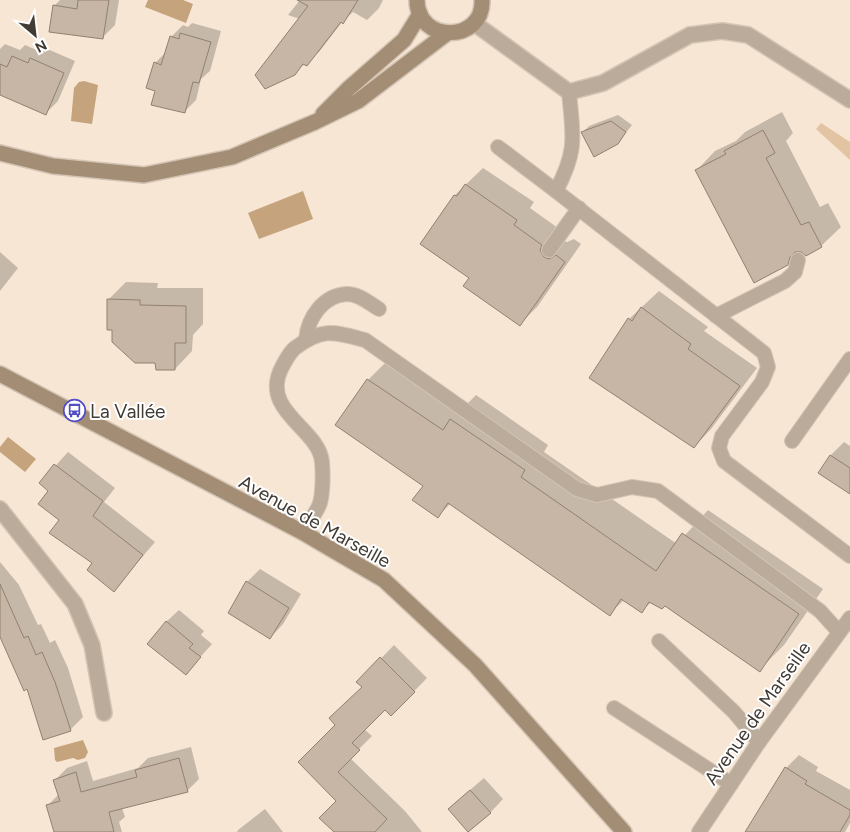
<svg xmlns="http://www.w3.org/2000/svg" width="850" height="832" viewBox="0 0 850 832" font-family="Figtree,sans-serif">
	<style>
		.green { fill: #e2c4a3 }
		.water { fill: #c4a37d }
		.shadow { fill: #0003 }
		.building { fill: #c7b6a5; stroke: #908170 }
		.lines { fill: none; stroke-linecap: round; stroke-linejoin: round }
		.lane-casing { stroke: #d3c4b4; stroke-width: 16 }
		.street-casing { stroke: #d3c4b4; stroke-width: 18 }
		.secondary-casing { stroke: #d3c4b4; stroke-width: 18 }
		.lane { stroke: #bbab9b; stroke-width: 14 }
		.street { stroke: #bbab9b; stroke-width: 15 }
		.secondary { stroke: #a38d75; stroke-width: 15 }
		.labels { text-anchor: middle; stroke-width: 4; stroke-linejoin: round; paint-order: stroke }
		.poi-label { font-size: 19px; fill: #413b34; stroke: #fff; text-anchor: start }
		.street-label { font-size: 19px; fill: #413b34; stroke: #fff }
	</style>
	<rect width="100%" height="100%" fill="#f7e6d4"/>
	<path class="green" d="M821,123L850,142V160L816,129Z"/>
	<g class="water">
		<path d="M148,0H183L193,4L186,23L145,7Z"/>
		<path d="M84,81L98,85L92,124L71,121L74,88L79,82Z"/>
		<path d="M303,191L313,219L259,239L248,213Z"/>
		<path d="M8,437L36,459L25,472L0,452V447Z"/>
		<path d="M83,740L88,752L85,758L78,760L73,758L57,762L55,760L54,748Z"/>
	</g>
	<g class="shadow">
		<path d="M60,0H119L115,25L102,38L54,6Z"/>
		<path d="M300,0H383L379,8L367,20L353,12L342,22L319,52L294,73L300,19L288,15Z"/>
		<path d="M192,23L221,31L210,71L201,79L196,100L184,112L156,90L155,63L166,52L171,37L183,25L188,27Z"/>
		<path d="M5,44L20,50L25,45L39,51L43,47L75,61L58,101L46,113L0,94V49Z"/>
		<path d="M782,112L793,133L786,141L820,207L828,203L841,227L821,246L801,250L787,264L696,171L715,151L736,141L745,132Z"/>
		<path d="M618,115L632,125L618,143L583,132L589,126Z"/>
		<path d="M483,168L534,202L530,208L558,228L561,240L567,242L574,239L581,244L537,307L520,324L470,278L421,244L455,195Z"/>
		<path d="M0,252L18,268L0,291Z"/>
		<path d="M126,282L158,283L157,288H203V324L193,335L192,351L175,369L156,362L113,329L108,300Z"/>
		<path d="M659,291L708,327L704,331L757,368L711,429L694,447L629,319Z"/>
		<path d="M393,355L466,405L476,395L548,445L544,452L677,544L708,510L823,589L784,645L759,670L665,605L651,602L641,612L624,600L609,614L451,503L438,516L424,485L337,425L368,380Z"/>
		<path d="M844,442L850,446V492L820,472L831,455Z"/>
		<path d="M68,452L115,488L104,502L155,542L114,590L61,520L50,491L40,483Z"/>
		<path d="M0,562L19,585L38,625L41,624L50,643L55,640L68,668L83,717L70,730L27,688L0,634Z"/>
		<path d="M260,569L301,594L283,624L270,638L247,582Z"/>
		<path d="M179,610L204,631L201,635L212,644L186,673L166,622Z"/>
		<path d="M394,645L427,678L391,715L385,708L364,729L372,736L350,758L405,811L422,832H335L338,801L337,725L363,687L358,682Z"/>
		<path d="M191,747L199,779L187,791L122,808L125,817L119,822L122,832H71L48,805L59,794L55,780L67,768L87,761L93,781L138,768L148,758Z"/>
		<path d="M799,755L818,767L816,771L850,790V823L845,832H746L786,768Z"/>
		<path d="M484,778L503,799L490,813L463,796Z"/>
		<path d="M265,809L283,832H237L238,830Z"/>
	</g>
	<g class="building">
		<path d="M78,0H109L103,39L49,32L53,5L77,9Z"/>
		<path d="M297,0H358L343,24L341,22L307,66L303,64L295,75L265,89L255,75L308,6Z"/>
		<path d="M180,33L211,42L199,83L193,82L185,113L151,105L155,91L146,88L154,62L161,65L170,36L179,39Z"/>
		<path d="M12,56L28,63L30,58L64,73L46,115L0,95V64L7,67Z"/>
		<path d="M611,121L626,132L618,144L594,157L581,132Z"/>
		<path d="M763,130L775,153L766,158L801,225L809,222L822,247L806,256L801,252H795L790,257L788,265L754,283L695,170L726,154L724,151Z"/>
		<path d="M465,184L517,220L514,225L542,245L540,250L544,257L549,259L556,255L565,262L520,326L463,286L469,278L420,244L454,195L457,196Z"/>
		<path d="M107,299L140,300V305L186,306V343H175V370H156L155,363H135L112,342V330H107Z"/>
		<path d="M641,307L691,344L688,349L740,386L694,448L589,378L628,318L632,321Z"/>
		<path d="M367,379L443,430L450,419L525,470L521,477L656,571L682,533L799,614L760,672L665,606L662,609L649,602L642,613L621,599L610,616L448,503L438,518L412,500L423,486L335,425Z"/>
		<path d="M830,455L850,468V494L818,473Z"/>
		<path d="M54,464L103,501L93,516L143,555L114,592L87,570L92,563L49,533L59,520L38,504L48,491L39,483Z"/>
		<path d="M246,581L289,608L270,639L228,613Z"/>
		<path d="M0,584L24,638L28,636L36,655L42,652L55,682L71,731L43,740L27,689L24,691L0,637Z"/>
		<path d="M166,621L193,644L189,648L201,657L186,675L147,644Z"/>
		<path d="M380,657L415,692L391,716L385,710L352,743L360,750L338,772L387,819L375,832H334L319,818L336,801L298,762L335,725L329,718L362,687L356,682Z"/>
		<path d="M179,758L188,792L109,812L114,832H54L46,805L60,801L53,780L76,772L81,792L137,777L135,770Z"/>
		<path d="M785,767L807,781L805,784L850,810V815L840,832H745Z"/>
		<path d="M470,790L491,813L468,832L448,809Z"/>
	</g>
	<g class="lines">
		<defs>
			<g id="lane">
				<path d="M569,92C573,137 578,149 556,191L764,353L768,367L762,382L722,436L719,448L724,461L850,556"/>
				<path d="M498,147L556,191"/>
				<path d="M549,250L579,208"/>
				<path d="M716,316L785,281L795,272L798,260"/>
				<path d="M306,339C308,318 323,295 347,294C359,294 369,303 379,309"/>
				<path d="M792,441L850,359"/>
				<path d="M302,532C307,524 317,513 320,503C323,492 323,473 322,462C319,428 259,411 282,367C286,360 289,353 295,348C323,327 334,332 365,340L577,489L597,495L632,487L658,491L820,611L839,632"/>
				<path d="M659,641L734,712L759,742"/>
				<path d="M614,708L731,784"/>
				<path d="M699,832L759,742L850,618"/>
			</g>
			<g id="street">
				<path d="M474,23L569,92L603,83L690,35L722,31L748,35L850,100"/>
				<path d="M0,509L75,604L92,645L104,713"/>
			</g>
			<g id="secondary">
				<path d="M417,0C417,44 484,43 482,0"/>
				<path d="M323,114L348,89L404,40L420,14"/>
				<path d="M0,153L53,166L144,175L232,157L315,122L358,101L446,34"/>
				<path d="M0,374L302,532L384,580L475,665L624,832"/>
			</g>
		</defs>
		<use href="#lane" class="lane-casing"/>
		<use href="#street" class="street-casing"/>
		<use href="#secondary" class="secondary-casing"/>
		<use href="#lane" class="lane"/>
		<use href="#street" class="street"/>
		<use href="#secondary" class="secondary"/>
	</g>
	<defs>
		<symbol id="bus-ring" viewBox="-11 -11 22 22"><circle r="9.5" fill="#fff" stroke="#524dc4" stroke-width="1.5"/><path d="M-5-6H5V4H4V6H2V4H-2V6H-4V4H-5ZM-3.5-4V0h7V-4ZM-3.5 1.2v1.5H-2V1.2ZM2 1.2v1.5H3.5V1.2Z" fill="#524dc4"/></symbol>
	</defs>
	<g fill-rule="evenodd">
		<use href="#bus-ring" x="62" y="398" width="25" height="25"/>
	</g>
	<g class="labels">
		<g class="poi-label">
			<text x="90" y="418">La Vallée</text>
		</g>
		<g class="street-label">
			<text transform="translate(315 521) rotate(29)" y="7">Avenue de Marseille</text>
			<text transform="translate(757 713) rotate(-55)" y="7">Avenue de Marseille</text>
		</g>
	</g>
	<g transform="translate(35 35) rotate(152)" stroke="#ffffff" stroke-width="4" paint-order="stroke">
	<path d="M0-4L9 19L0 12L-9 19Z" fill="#413b34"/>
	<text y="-8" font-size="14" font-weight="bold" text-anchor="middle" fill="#413b34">N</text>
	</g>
</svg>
